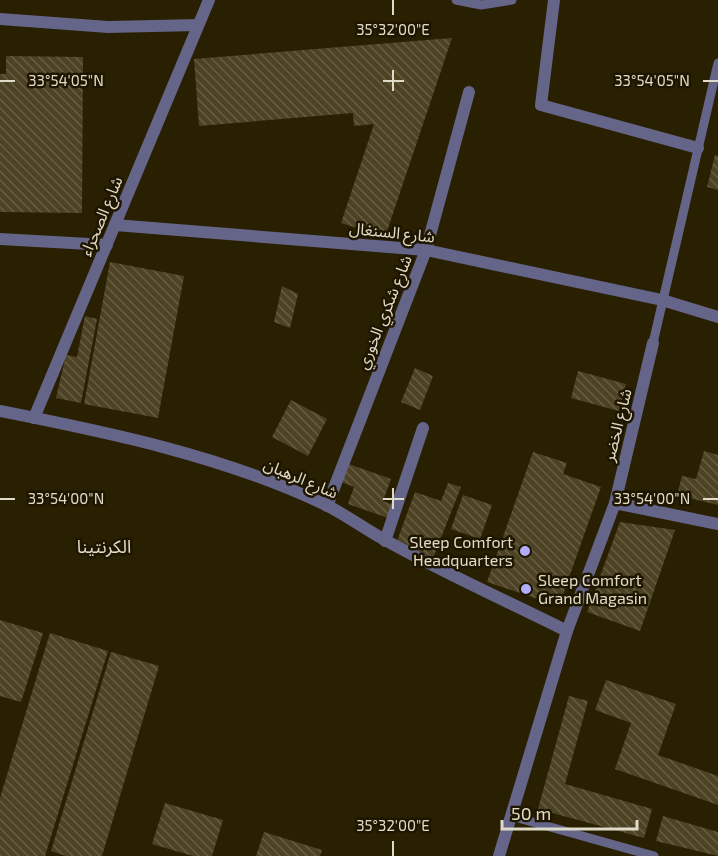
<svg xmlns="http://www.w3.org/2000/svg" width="718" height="856" viewBox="0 0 718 856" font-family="'Exo 2','Noto Sans Arabic',sans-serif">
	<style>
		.building { fill: url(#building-back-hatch) }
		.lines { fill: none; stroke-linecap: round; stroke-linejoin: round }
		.service { stroke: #656489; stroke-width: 9 }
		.pedestrian { stroke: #656489; stroke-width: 12 }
		.minor { stroke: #656489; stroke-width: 12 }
		.tertiary { stroke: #656489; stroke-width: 12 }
		.ticks { fill: none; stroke: #e0dbc9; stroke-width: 2 }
		.poi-dot { fill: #b1adfa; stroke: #1f1600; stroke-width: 2 }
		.labels { text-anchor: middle; stroke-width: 5; stroke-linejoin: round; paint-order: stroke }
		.street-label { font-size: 16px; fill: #e0dbc9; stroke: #1f1600 }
		.poi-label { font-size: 16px; fill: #e0dbc9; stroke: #1f1600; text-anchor: end }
		.neighbourhood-label { font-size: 18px; fill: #e0dbc9; stroke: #1f1600 }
		.ticks-label { font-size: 15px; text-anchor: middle; fill: #e0dbc9; stroke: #1f1600; stroke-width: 5; stroke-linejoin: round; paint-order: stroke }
	</style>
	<defs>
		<pattern id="building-back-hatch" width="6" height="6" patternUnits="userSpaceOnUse" patternTransform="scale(1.5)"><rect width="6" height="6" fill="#4d4324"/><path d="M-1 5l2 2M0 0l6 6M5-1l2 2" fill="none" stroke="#665e42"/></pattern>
	</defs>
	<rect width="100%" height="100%" fill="#291f01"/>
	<g class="building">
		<path d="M452,38L385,237L341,223L374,124L354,126L353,113L199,126L194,59Z"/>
		<path d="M6,56L83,57L82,213L0,212V74H6Z"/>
		<path d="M715,155L718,156V190L707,187Z"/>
		<path d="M110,262L184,276L158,418L84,404Z"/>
		<path d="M282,286L298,294L290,328L274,322Z"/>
		<path d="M85,316L97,319L81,403L56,398L66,355L77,357Z"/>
		<path d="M415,368L433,376L420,410L401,402Z"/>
		<path d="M578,371L626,384L619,411L571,398Z"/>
		<path d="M291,400L327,419L308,456L272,437Z"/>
		<path d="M704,451L718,455V505L677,495L682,476L696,479Z"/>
		<path d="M533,452L567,463L563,474L601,487L559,606L487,582Z"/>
		<path d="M346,463L391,479L383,501L396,506L391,519L348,504L354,487L339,481Z"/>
		<path d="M448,483L461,487L433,558L397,541L415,492L441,501Z"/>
		<path d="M463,495L492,505L480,539L451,529Z"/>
		<path d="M620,522L675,530L640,631L587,612Z"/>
		<path d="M0,620L43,633L21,702L0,696Z"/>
		<path d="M50,633L108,651L45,856H0V798Z"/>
		<path d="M111,652L159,666L102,856H66L51,851Z"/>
		<path d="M606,680L676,704L658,755L718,776V805L615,769L631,723L595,710Z"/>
		<path d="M569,696L588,701L565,784L652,809L644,838L538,809Z"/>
		<path d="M165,803L223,820L212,856H193L152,844Z"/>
		<path d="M663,816L718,832V856L656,841Z"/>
		<path d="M264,832L322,850L320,856H256Z"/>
	</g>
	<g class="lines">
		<g class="service">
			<path d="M456,0L481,5L512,0"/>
			<path d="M653,343L718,63"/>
			<path d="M511,816L654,856"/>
		</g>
		<g class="pedestrian">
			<path d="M554,0L541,105L698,148"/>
			<path d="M385,541L423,428"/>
		</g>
		<g class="minor">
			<path d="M0,19L108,27L198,25"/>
			<path d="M115,225L426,250L662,300L718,317"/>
			<path d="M0,239L107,245"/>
			<path d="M34,418L209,0"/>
			<path d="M615,503L653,343"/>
			<path d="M327,506L426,250L469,92"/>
		</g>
		<g class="tertiary">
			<path d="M0,411C111,433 223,456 326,505C346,515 365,529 385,540C444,573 507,601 567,631"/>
			<path d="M499,856L567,631L615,503L718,524"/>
		</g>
	</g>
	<path class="ticks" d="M393,0V15M393,70V91M0,81H15M383,81H404M703,81H718M393,488V509M0,499H15M383,499H404M703,499H718M393,841V856"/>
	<g class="poi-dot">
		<circle cx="525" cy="551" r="6"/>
		<circle cx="526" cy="589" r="6"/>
	</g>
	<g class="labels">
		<g class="street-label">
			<text transform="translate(101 216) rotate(-67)" y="6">شارع الصحراء</text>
			<text transform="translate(392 232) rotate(6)" y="6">شارع السنغال</text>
			<text transform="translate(384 312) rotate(-68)" y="6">شارع شكري الخوري</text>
			<text transform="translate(617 425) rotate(-76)" y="6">شارع الخضر</text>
			<text transform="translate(301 478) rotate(23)" y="6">شارع الرهبان</text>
		</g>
		<g class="poi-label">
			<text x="513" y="548">Sleep Comfort<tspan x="513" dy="18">Headquarters</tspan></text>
			<text x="538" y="586" text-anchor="start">Sleep Comfort<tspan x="538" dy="18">Grand Magasin</tspan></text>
		</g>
		<g class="neighbourhood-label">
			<text x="104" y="553">الكرنتينا</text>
		</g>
	</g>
	<g class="ticks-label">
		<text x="393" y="35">35°32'00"E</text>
		<text x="66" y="86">33°54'05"N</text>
		<text x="652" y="86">33°54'05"N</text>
		<text x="66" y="504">33°54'00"N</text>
		<text x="652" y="504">33°54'00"N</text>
		<text x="393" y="831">35°32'00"E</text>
	</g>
	<path d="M502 820v9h135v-9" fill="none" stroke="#e0dbc9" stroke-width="3"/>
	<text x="511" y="820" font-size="18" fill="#e0dbc9" stroke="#1f1600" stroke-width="4.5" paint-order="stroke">50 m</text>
</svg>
